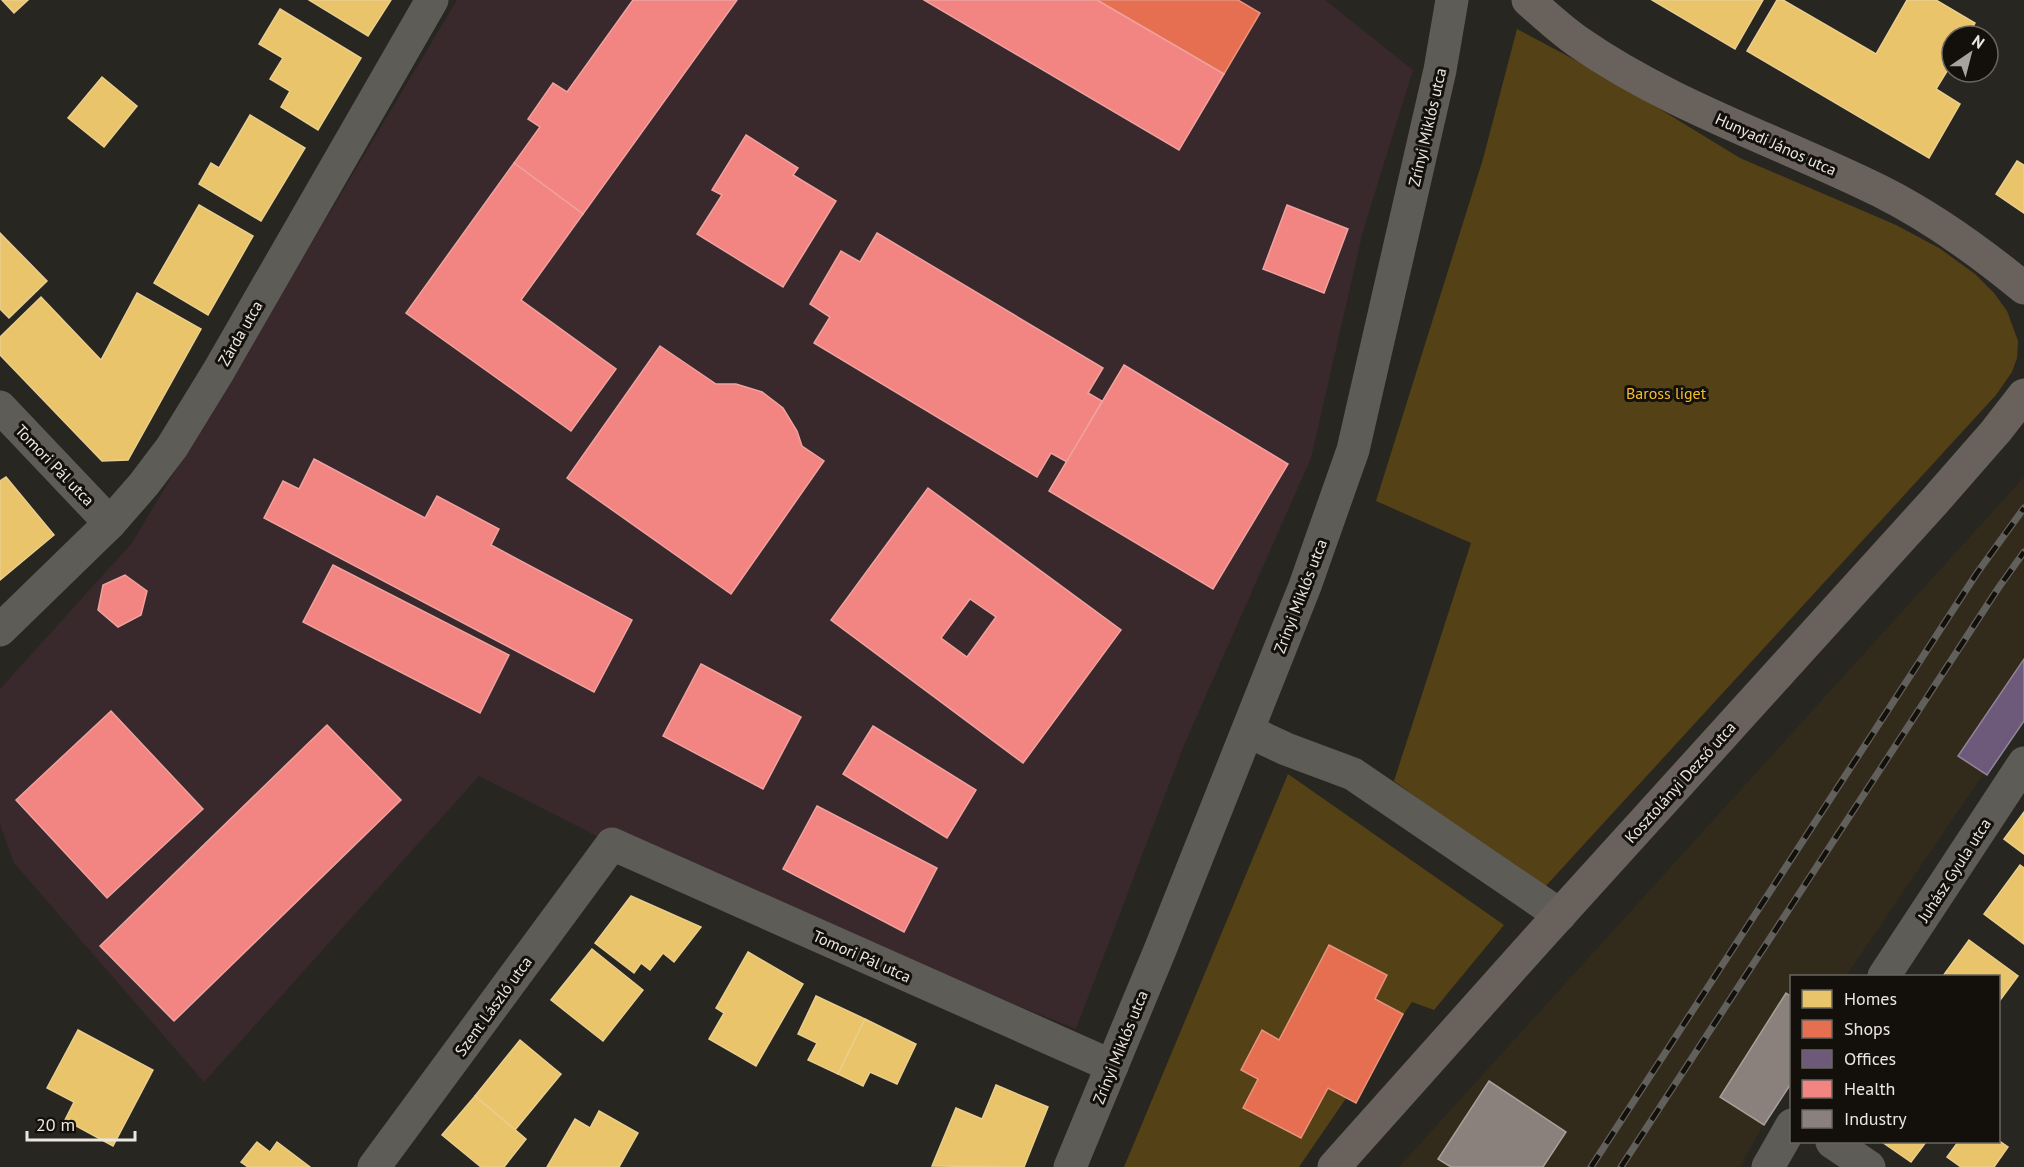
<svg xmlns="http://www.w3.org/2000/svg" width="2024" height="1167" viewBox="0 0 2024 1167" font-family="'PT Sans',sans-serif">
	<style>
		.built { fill: #322b1b }
		.medical { fill: #39292d }
		.green { fill: #544216 }
		.homes { fill: #e9c46a; stroke: #eace8d; stroke-width: 1.5 }
		.shops { fill: #e76f51; stroke: #e8937c; stroke-width: 1.5 }
		.offices { fill: #6d597a; stroke: #938499; stroke-width: 1.5 }
		.health { fill: #f28482; stroke: #f0a29e; stroke-width: 1.5; fill-rule: evenodd }
		.industry { fill: #8a817c; stroke: #a7a09a; stroke-width: 1.5 }
		.lines { fill: none; stroke-linecap: round; stroke-linejoin: round }
		.minor { stroke: #5e5c57; stroke-width: 33 }
		.major { stroke: #69625c; stroke-width: 33 }
		.rail-casing { stroke: #61605c; stroke-width: 7 }
		.rail { stroke: #13100b; stroke-width: 4.5; stroke-dasharray: 14; stroke-linecap: butt }
		.labels { text-anchor: middle; stroke-width: 6; stroke-linejoin: round; paint-order: stroke }
		.street-label { font-size: 16px; fill: #ebe7e0; stroke: #13100b }
		.park-label { font-size: 16px; fill: #f5be31; stroke: #13100b }
	</style>
	<rect width="100%" height="100%" fill="#282620"/>
	<path class="built" d="M2024,477V714L1846,976H1792L1791,1074L1740,1167H1399Z"/>
	<path class="medical" d="M457,0H1325L1413,70L1363,231L1311,458L1184,745L1076,1029L612,844L479,776L204,1082L14,863L0,824V689L132,543Z"/>
	<g class="green">
		<path d="M1517,29L1609,78L1740,158L1896,225L1939,248L1975,274L1994,293L2007,311L2018,341L2017,358L2012,372L1996,395L1543,889L1394,781L1471,543L1376,501L1483,159Z"/>
		<path d="M1288,774L1504,925L1434,1010L1412,1002L1299,1167H1124Z"/>
	</g>
	<g class="homes">
		<path d="M2,0H28L14,13Z"/>
		<path d="M309,0H391L368,36Z"/>
		<path d="M1652,0H1763L1735,49Z"/>
		<path d="M1777,0H1783L1876,54L1907,0H1936L1975,23L1968,36H1952V63L1936,89L1960,104L1929,158L1747,51Z"/>
		<path d="M280,9L361,58L318,130L281,107L290,91L270,79L283,58L259,44Z"/>
		<path d="M102,77L137,106L104,147L68,118Z"/>
		<path d="M250,115L305,148L261,221L199,184L211,163L219,168Z"/>
		<path d="M2017,161L2024,165V213L1996,194Z"/>
		<path d="M199,205L253,236L208,315L154,283Z"/>
		<path d="M0,233L47,281L9,318L0,309Z"/>
		<path d="M137,293L201,329L128,460L102,461L0,355V337L41,297L101,360Z"/>
		<path d="M6,477L54,535L0,580V481Z"/>
		<path d="M2024,812V854L2004,839Z"/>
		<path d="M2020,865L2024,868V944L1984,914Z"/>
		<path d="M631,896L701,927L674,962L663,953L650,970L641,963L634,973L595,943Z"/>
		<path d="M1969,940L2018,976L1998,1003V976H1943Z"/>
		<path d="M592,949L643,990L603,1041L551,1000Z"/>
		<path d="M748,952L803,984L756,1066L709,1039L724,1013L716,1008Z"/>
		<path d="M816,996L865,1019L838,1074L808,1060L817,1043L798,1034Z"/>
		<path d="M865,1019L916,1044L897,1084L870,1072L863,1086L838,1074Z"/>
		<path d="M78,1030L153,1070L113,1146L65,1120L74,1102L47,1088Z"/>
		<path d="M520,1040L561,1074L515,1130L475,1096Z"/>
		<path d="M996,1085L1048,1107L1024,1167L932,1166L956,1108L982,1119Z"/>
		<path d="M475,1096L526,1139L504,1167H481L442,1135Z"/>
		<path d="M599,1111L638,1133L619,1167H547L575,1119L590,1128Z"/>
		<path d="M1998,1140L2008,1147L1994,1167H1961L1947,1157L1958,1142H1998Z"/>
		<path d="M257,1142L270,1152L277,1142L310,1167H248L241,1162Z"/>
		<path d="M1882,1142H1926L1911,1162Z"/>
	</g>
	<g class="shops">
		<path d="M1097,0H1238L1260,13L1224,74Z"/>
		<path d="M1329,945L1387,975L1375,999L1403,1014L1356,1103L1328,1088L1301,1138L1243,1108L1258,1079L1241,1070L1262,1030L1279,1040Z"/>
	</g>
	<path class="offices" d="M2024,659V721L1987,775L1958,756Z"/>
	<g class="health">
		<path d="M633,0H737L583,214L514,163L540,127L528,119L553,83L567,92Z"/>
		<path d="M924,0H1097L1224,74L1179,150Z"/>
		<path d="M746,135L798,168L793,175L836,201L783,287L697,234L722,195L712,190Z"/>
		<path d="M514,163L583,214L521,300L616,369L571,431L406,313Z"/>
		<path d="M1287,205L1348,229L1324,293L1263,269Z"/>
		<path d="M877,233L1103,368L1088,393L1102,401L1067,462L1051,453L1037,477L814,343L830,317L810,304L841,251L860,262Z"/>
		<path d="M660,346L716,384H736L762,392L783,408L797,431L802,446L824,461L731,594L567,478Z"/>
		<path d="M1124,365L1288,464L1213,589L1049,491Z"/>
		<path d="M314,459L425,518L437,496L499,529L491,545L632,620L594,692L264,518L283,481L299,489Z"/>
		<path d="M928,488L1121,630L1023,763L831,620ZM970,599L996,617L967,657L941,638Z"/>
		<path d="M333,565L509,655L480,713L303,622Z"/>
		<path d="M125,575L147,591L141,615L118,627L98,610L103,585Z"/>
		<path d="M701,664L801,717L763,789L663,736Z"/>
		<path d="M111,711L203,809L107,898L16,800Z"/>
		<path d="M327,725L401,800L174,1021L100,946Z"/>
		<path d="M873,726L976,790L947,838L843,774Z"/>
		<path d="M817,806L937,868L904,932L783,869Z"/>
	</g>
	<g class="industry">
		<path d="M1786,993L1792,997V1082L1764,1125L1720,1097Z"/>
		<path d="M1489,1081L1566,1132L1543,1167H1451L1438,1159Z"/>
	</g>
	<g class="lines">
		<g class="minor">
			<path d="M0,407L110,523"/>
			<path d="M0,630L110,523L144,484L172,447L218,372L432,0"/>
			<path d="M1248,731L1286,749L1353,774L1560,915"/>
			<path d="M1884,976L2024,763"/>
			<path d="M1832,1142L1869,1167"/>
			<path d="M374,1167L612,844L1112,1066"/>
			<path d="M1070,1167L1160,950L1305,586L1353,450L1440,70L1452,0"/>
			<path d="M1768,1167L1792,1125"/>
		</g>
		<g class="major">
			<path d="M1528,0C1544,14 1560,29 1577,41C1670,106 1779,141 1880,191C1932,217 1979,251 2024,288"/>
			<path d="M1334,1167L1535,942L1933,503L1996,431L2024,395"/>
		</g>
		<defs>
			<g id="rail">
				<path d="M1591,1167L1977,573L2024,508"/>
				<path d="M1621,1167L1999,587L2024,552"/>
			</g>
		</defs>
		<use href="#rail" class="rail-casing"/>
		<use href="#rail" class="rail"/>
	</g>
	<g class="labels">
		<g class="street-label">
			<text transform="translate(1427 127) rotate(-77)" y="6">Zrínyi Miklós utca</text>
			<text transform="translate(1776 144) rotate(24)" y="6">Hunyadi János utca</text>
			<text transform="translate(240 333) rotate(-60)" y="6">Zárda utca</text>
			<text transform="translate(55 465) rotate(46)" y="6">Tomori Pál utca</text>
			<text transform="translate(1300 596) rotate(-69)" y="6">Zrínyi Miklós utca</text>
			<text transform="translate(1680 782) rotate(-48)" y="6">Kosztolányi Dezső utca</text>
			<text transform="translate(1954 870) rotate(-57)" y="6">Juhász Gyula utca</text>
			<text transform="translate(862 956) rotate(24)" y="6">Tomori Pál utca</text>
			<text transform="translate(493 1006) rotate(-54)" y="6">Szent László utca</text>
			<text transform="translate(1120 1047) rotate(-68)" y="6">Zrínyi Miklós utca</text>
		</g>
		<g class="park-label">
			<text x="1666" y="399">Baross liget</text>
		</g>
	</g>
	<rect x="1790" y="975" width="210" height="168" fill="#13100b" stroke="#696660" stroke-width="1.5"/>
	<rect x="1802" y="990" width="30" height="18" fill="#e9c46a" stroke="#696660" stroke-width="1.5"/>
	<text x="1844" y="1005" font-size="18" fill="#ebe7e0">Homes</text>
	<rect x="1802" y="1020" width="30" height="18" fill="#e76f51" stroke="#696660" stroke-width="1.5"/>
	<text x="1844" y="1035" font-size="18" fill="#ebe7e0">Shops</text>
	<rect x="1802" y="1050" width="30" height="18" fill="#6d597a" stroke="#696660" stroke-width="1.5"/>
	<text x="1844" y="1065" font-size="18" fill="#ebe7e0">Offices</text>
	<rect x="1802" y="1080" width="30" height="18" fill="#f28482" stroke="#696660" stroke-width="1.5"/>
	<text x="1844" y="1095" font-size="18" fill="#ebe7e0">Health</text>
	<rect x="1802" y="1110" width="30" height="18" fill="#8a817c" stroke="#696660" stroke-width="1.5"/>
	<text x="1844" y="1125" font-size="18" fill="#ebe7e0">Industry</text>
	<g transform="translate(1970 54) rotate(35)"><circle r="28" fill="#13100b" stroke="#696660" stroke-width="1.5"/>
	<path d="M0-4.5L10 22L0 15L-10 22Z" fill="#a7a39d"/>
	<text y="-9" font-size="16" font-weight="bold" text-anchor="middle" fill="#ebe7e0">N</text>
	</g>
	<path d="M27 1131v9h108v-9" fill="none" stroke="#ebe7e0" stroke-width="3"/>
	<text x="36" y="1131" font-size="18" fill="#ebe7e0" stroke="#13100b" stroke-width="4.5" paint-order="stroke">20 m</text>
</svg>
